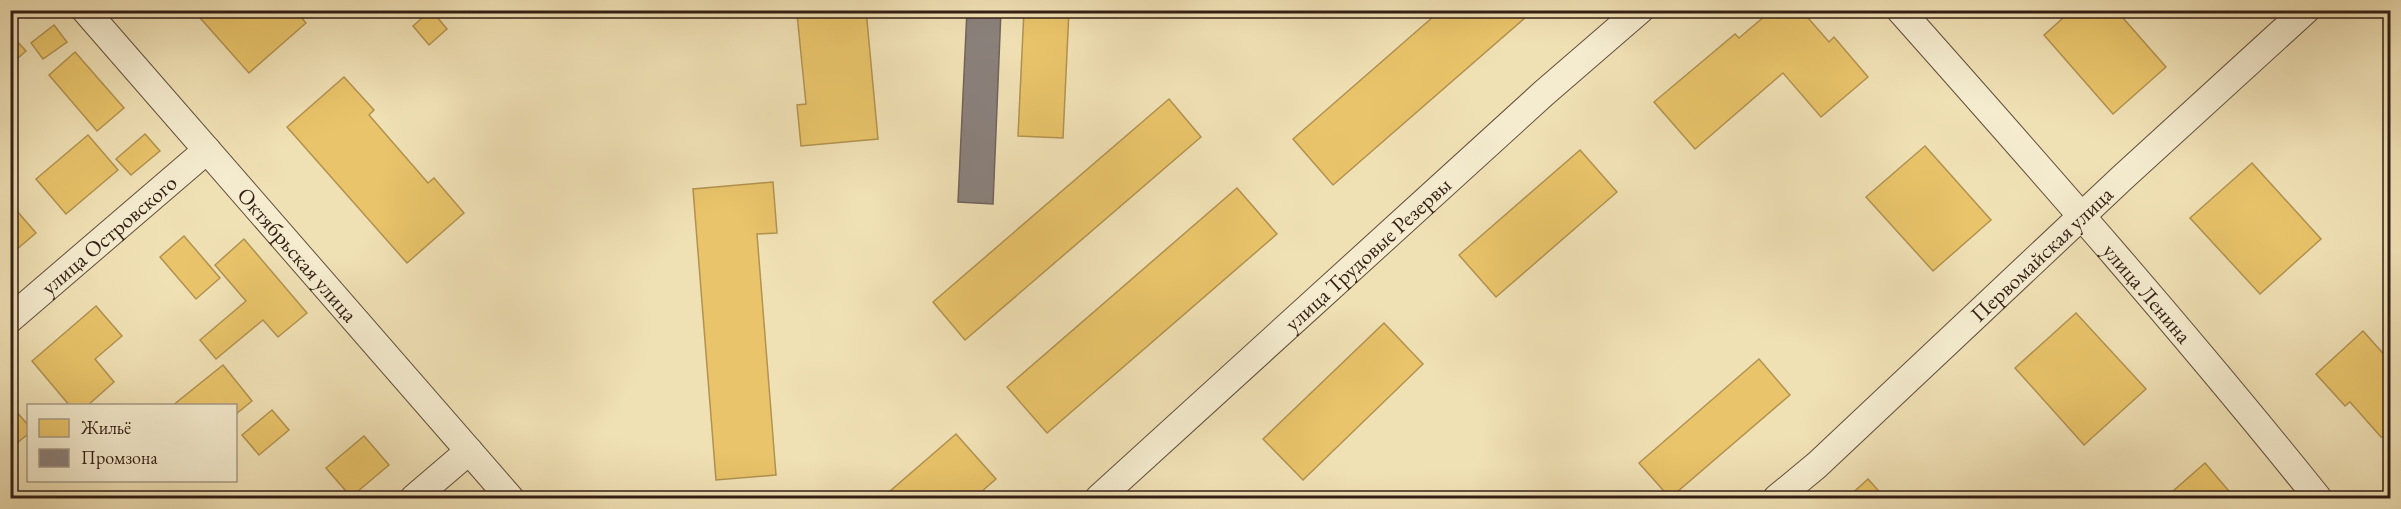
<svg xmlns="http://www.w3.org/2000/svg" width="2401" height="509" viewBox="0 0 2401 509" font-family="'EB Garamond',serif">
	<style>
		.homes { fill: #e9c46a; stroke: #b29250; stroke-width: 1.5 }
		.industry { fill: #8a817c; stroke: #70635d; stroke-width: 1.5 }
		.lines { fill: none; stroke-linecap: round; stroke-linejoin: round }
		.street-casing { stroke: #624f3d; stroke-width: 29 }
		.street { stroke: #f5eccf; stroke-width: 27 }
		.labels { text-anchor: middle; stroke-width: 6; stroke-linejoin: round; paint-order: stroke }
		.street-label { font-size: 22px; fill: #331e15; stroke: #f5eccf }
	</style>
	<rect width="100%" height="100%" fill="#f0e1b5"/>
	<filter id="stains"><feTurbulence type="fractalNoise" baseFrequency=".00333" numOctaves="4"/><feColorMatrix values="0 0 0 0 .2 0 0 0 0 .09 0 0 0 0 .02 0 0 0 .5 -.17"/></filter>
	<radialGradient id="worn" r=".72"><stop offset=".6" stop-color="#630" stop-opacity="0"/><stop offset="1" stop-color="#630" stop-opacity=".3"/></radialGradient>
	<g class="homes">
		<path d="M193,10H295L306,23L249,73Z"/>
		<path d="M431,10L447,29L429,45L413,26Z"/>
		<path d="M789,10H866L878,139L801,146L797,105L806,104L797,14L789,15Z"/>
		<path d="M1024,10H1069L1063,138L1018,136Z"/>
		<path d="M1441,10H1534L1333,185L1293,139Z"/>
		<path d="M1772,10L1802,11L1829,42L1834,37L1868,77L1821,117L1783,73L1695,149L1654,102L1735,34L1739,38Z"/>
		<path d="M2072,10H2116L2166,67L2113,114L2044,35Z"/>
		<path d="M54,25L67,42L43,59L31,43Z"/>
		<path d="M10,34L26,51L10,65Z"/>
		<path d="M75,52L124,108L97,131L49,75Z"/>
		<path d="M344,77L374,110L369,115L428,183L434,178L464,213L407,263L287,127Z"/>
		<path d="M1169,99L1201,137L965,340L933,302Z"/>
		<path d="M145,134L160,151L131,175L116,159Z"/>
		<path d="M88,135L118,170L66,214L36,179Z"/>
		<path d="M1925,146L1991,220L1933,271L1866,197Z"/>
		<path d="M1580,150L1617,192L1496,297L1459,255Z"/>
		<path d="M2252,163L2321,239L2260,294L2190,218Z"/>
		<path d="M773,182L777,233L757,234L776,475L716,480L693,189Z"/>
		<path d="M1237,188L1277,234L1047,433L1007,387Z"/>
		<path d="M10,203L36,233L10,255Z"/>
		<path d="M184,236L220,278L196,299L160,257Z"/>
		<path d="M244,239L307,313L278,337L263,320L216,359L200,340L246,301L215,265Z"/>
		<path d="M96,306L122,336L95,359L114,382L87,406H70L32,361Z"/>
		<path d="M2076,313L2146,389L2084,445L2015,368Z"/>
		<path d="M1384,323L1423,364L1303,480L1263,439Z"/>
		<path d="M2363,331L2390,361V437H2381L2350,402L2345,406L2316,374Z"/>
		<path d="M1759,359L1790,395L1670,498L1639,463Z"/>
		<path d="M223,365L252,401L236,414V406H172Z"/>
		<path d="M10,404L28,425V434L10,449Z"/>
		<path d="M272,410L289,430L259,455L242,435Z"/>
		<path d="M956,434L996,479L974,498H882Z"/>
		<path d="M364,436L389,465L351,497L326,468Z"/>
		<path d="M2205,463L2234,497L2232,498H2165Z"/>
		<path d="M1868,479L1885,498H1847Z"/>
	</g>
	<path class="industry" d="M967,10H1001L993,204L958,202Z"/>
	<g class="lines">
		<defs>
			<g id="street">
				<path id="s1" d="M85,10L510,498"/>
				<path id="s2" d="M1900,10C2043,171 2184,331 2318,498"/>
				<path id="s3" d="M10,319L207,150"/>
				<path d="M414,498L469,451"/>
				<path id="s4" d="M1099,498L1544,93L1640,10"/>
				<path id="s5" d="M1777,498L1817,465L2122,178L2306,10"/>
			</g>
		</defs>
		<use href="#street" class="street-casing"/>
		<use href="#street" class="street"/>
	</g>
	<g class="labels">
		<g class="street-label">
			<text dy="8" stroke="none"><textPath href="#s3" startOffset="130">улица Островского</textPath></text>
			<text dy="8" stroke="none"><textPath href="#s4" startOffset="363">улица Трудовые Резервы</textPath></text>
			<text dy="8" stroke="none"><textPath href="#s1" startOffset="324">Октябрьская улица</textPath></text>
			<text dy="8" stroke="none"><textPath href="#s5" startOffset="360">Первомайская улица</textPath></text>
			<text dy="8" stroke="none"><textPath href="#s2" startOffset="376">улица Ленина</textPath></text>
		</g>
	</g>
	<rect width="2401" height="509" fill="none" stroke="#f0e1b5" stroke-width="36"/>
	<rect x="12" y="12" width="2377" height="485" fill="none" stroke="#331e15" stroke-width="3"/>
	<rect x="18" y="18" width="2365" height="473" fill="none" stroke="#331e15" stroke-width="1.5"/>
	<rect x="27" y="404" width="210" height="78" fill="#f5eccf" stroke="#a79a85" stroke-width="1.5"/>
	<rect x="39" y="419" width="30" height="18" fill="#e9c46a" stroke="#a79a85" stroke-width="1.5"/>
	<text x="81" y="434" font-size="18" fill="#331e15">Жильё</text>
	<rect x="39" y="449" width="30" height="18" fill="#8a817c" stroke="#a79a85" stroke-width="1.5"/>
	<text x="81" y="464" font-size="18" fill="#331e15">Промзона</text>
	<rect width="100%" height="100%" filter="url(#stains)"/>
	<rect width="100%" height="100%" fill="url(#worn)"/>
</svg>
